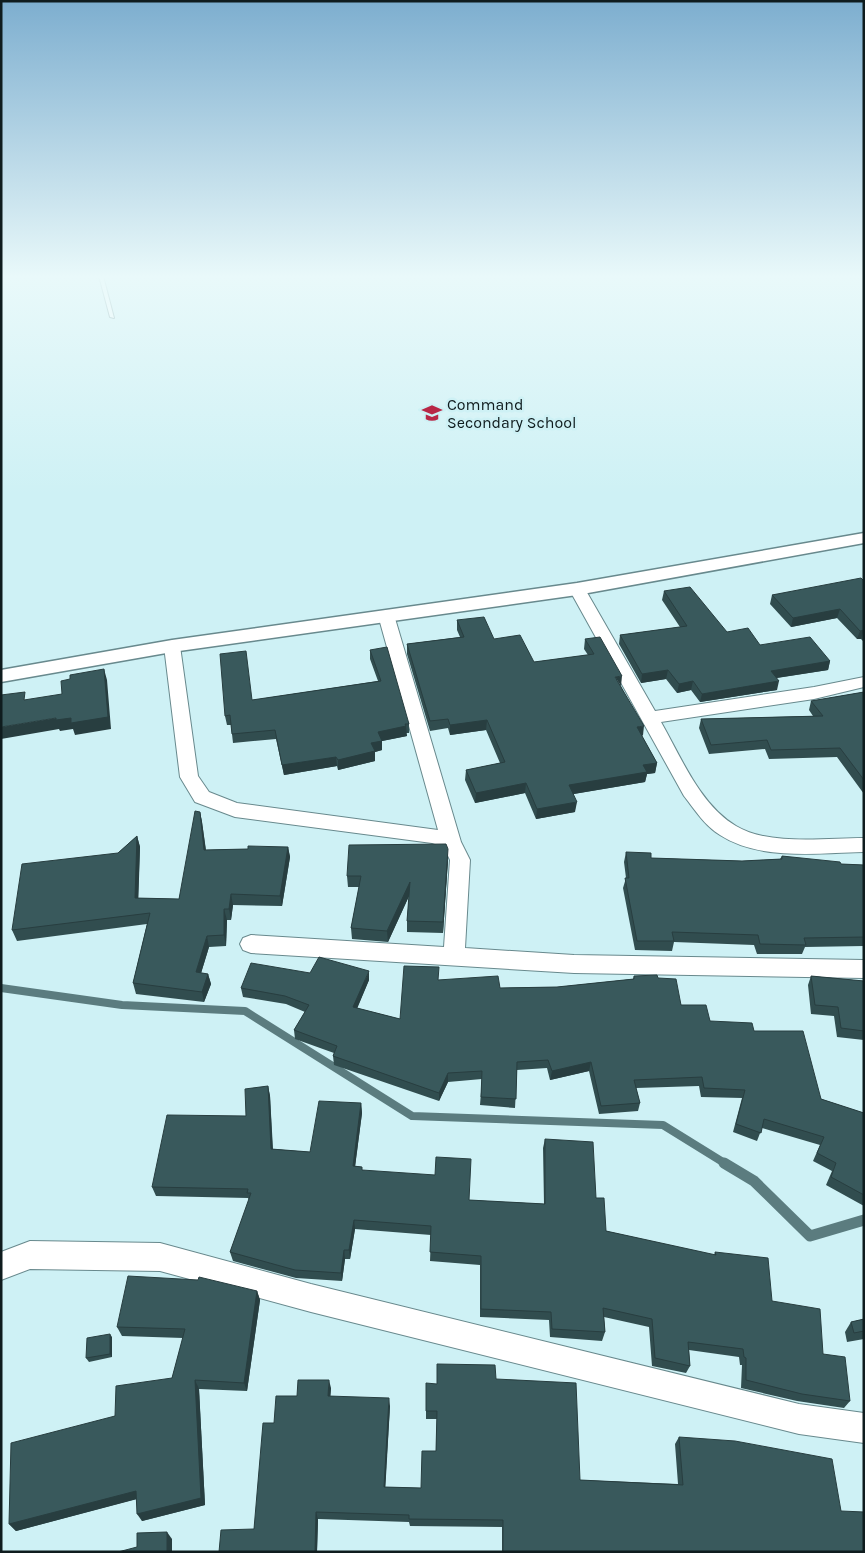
<svg xmlns="http://www.w3.org/2000/svg" width="865" height="1553" viewBox="0 0 865 1553" font-family="Karla,sans-serif">
	<style>
		.lines { fill: none; stroke-linecap: round; stroke-linejoin: round }
		.stream-far1 { stroke: #5b7c7f; stroke-width: 8 }
		.stream { stroke: #5b7c7f; stroke-width: 11 }
		.service-casing { stroke: #68898d; stroke-width: 2 }
		.minor-casing { stroke: #68898d; stroke-width: 2 }
		.tertiary-casing { stroke: #68898d; stroke-width: 3 }
		.service { fill: #fff; fill-rule: evenodd }
		.minor { fill: #fff; fill-rule: evenodd }
		.tertiary { fill: #fff; fill-rule: evenodd }
		.wall { fill: #314d4f }
		.shaded-wall { fill: #283e40 }
		.building { fill: #39595c; stroke: #283e40 }
		.labels { text-anchor: middle; stroke-width: 5; stroke-linejoin: round; paint-order: stroke }
		.far-poi-label { font-size: 16px; fill: #0f1c1e; stroke: #cef1f5; text-anchor: start }
	</style>
	<rect width="100%" height="100%" fill="#cef1f5"/>
	<g class="lines">
		<path class="stream-far1" d="M1,988L122,1005L245,1011L412,1116L663,1125L726,1164"/>
		<path class="stream" d="M724,1163L754,1181L810,1236L864,1220"/>
		<defs>
			<path id="service" d="M99,276H103L114,318L110,317Z"/>
			<g id="minor">
				<path d="M577,584L585,589L655,711L814,687L864,677V687L814,699L661,722C681,757 700,805 736,826C769,846 826,838 864,838V852C819,853 760,861 720,835C705,826 695,810 684,796L569,589Z"/>
				<path d="M386,610L394,615L461,842L470,860L465,948L574,955L864,960V978L574,973L251,953L243,950L240,944L243,938L251,935L444,947L450,860L444,847L432,843L235,817L195,802L180,777L164,646L166,642H178L180,646L198,776L209,792L237,803L438,830L378,615Z"/>
				<path d="M30,1241L160,1243L311,1284L799,1404L864,1413V1443L799,1434L311,1312L160,1271L30,1269L1,1280V1252Z"/>
			</g>
			<path id="tertiary" d="M864,533V543L577,595L172,652L1,682V670L172,640L577,583Z"/>
		</defs>
		<use href="#service" class="service-casing"/>
		<use href="#minor" class="minor-casing"/>
		<use href="#tertiary" class="tertiary-casing"/>
		<use href="#service" class="service"/>
		<use href="#minor" class="minor"/>
		<use href="#tertiary" class="tertiary"/>
	</g>
	<g class="wall">
		<path d="M864,581V642L861,639H857L837,618L791,627L770,604L772,595Z"/>
		<path d="M664,591L727,632L760,645L830,661L828,670L777,678V690L700,702L691,690L677,693L666,679L641,683L619,644L620,635L680,627L662,600Z"/>
		<path d="M457,620L494,639L534,662L588,655L584,649L585,639L621,686L643,735L642,736L657,763L655,773L647,774L645,782L573,794L575,812L536,819L525,793L475,803L465,780L466,770L500,763L486,730L450,735L448,728L430,731L407,654V644L460,637L457,630Z"/>
		<path d="M370,650L409,724V733H406L407,736L382,741V750L375,752V761L338,770L337,766L284,775L276,739L233,743L231,725H227L225,716L252,700L378,681L370,659Z"/>
		<path d="M864,692V794L837,757L769,759L765,749L709,754L699,728L701,719L813,716L809,710L811,701Z"/>
		<path d="M200,812L202,822L206,850L248,849L288,847L290,857L282,906L233,905L231,920H227L226,946L209,947L201,973L208,974L211,984L204,1002L136,994L133,983L147,924L17,941L12,930L118,853L137,836L140,847L138,898L179,899Z"/>
		<path d="M626,852L651,858L742,861L780,859L782,856L841,864L864,865V946L805,947L802,954H757L754,945L674,942L672,951L635,950L623,888L626,878L624,862Z"/>
		<path d="M448,860L443,933L407,932V921L409,896L388,942L352,939L351,928L359,887H348L347,876Z"/>
		<path d="M310,973L369,980L357,1008L400,1019L438,980L500,988L557,987L633,979L634,976L658,978L681,1005L710,1021L754,1031L821,1099L864,1113V1206L826,1185L832,1171L813,1161L820,1145L762,1128L757,1141L733,1132L742,1098L701,1097L699,1086L636,1088L640,1103L638,1111L599,1114L589,1071L550,1080L547,1068L517,1070L515,1108L480,1105L482,1079L448,1082L439,1101L334,1065L333,1056L334,1053L295,1039L294,1030L305,1012L286,1004L243,997L241,988Z"/>
		<path d="M811,976L864,981V1040L837,1037L834,1016L811,1014L808,985Z"/>
		<path d="M268,1086L270,1096L273,1149L310,1152L361,1103L362,1113L355,1166L362,1167V1170L469,1200L544,1204L543,1148L545,1139L596,1198L606,1231L714,1255L715,1252L772,1301L823,1354L850,1401L844,1408L797,1401L741,1388L742,1365H740L739,1357L689,1350L690,1366L686,1373L652,1366L649,1327L604,1317L605,1332L602,1341L550,1337L549,1320L480,1317V1265L430,1261L431,1235L355,1229L350,1259H345L342,1281L296,1278L233,1261L230,1252L249,1200L248,1198L156,1196L152,1187L246,1116Z"/>
		<path d="M257,1291L260,1300L247,1391L199,1389L205,1505L142,1521L136,1499L16,1531L9,1524L115,1416L172,1378L183,1338L122,1336L117,1327Z"/>
		<path d="M864,1319V1339L847,1342L845,1332L851,1322Z"/>
		<path d="M112,1337V1357L89,1362L86,1358Z"/>
		<path d="M496,1379L580,1480L678,1484L675,1444L679,1437L841,1511L864,1552H502V1527L410,1526L409,1522L318,1519L317,1552H219L254,1529L274,1423L297,1396L331,1388L330,1396L390,1406L385,1487L421,1488L436,1451L437,1419H426V1411L437,1384Z"/>
	</g>
	<g class="shaded-wall">
		<path d="M840,609L837,618L791,627L793,618Z"/>
		<path d="M864,630L861,639H857L860,631Z"/>
		<path d="M830,661L828,670L769,679L771,671Z"/>
		<path d="M104,669L107,680L111,729L75,735L73,729L60,731L59,729L1,739V727L56,718H71Z"/>
		<path d="M668,670L666,679L641,683L642,674Z"/>
		<path d="M622,676L621,686L615,677Z"/>
		<path d="M693,681L691,690L677,693L679,684Z"/>
		<path d="M779,681L777,690L700,702L702,694Z"/>
		<path d="M487,720L486,730L450,735V725Z"/>
		<path d="M406,726L407,736L382,741V750L375,752V761L338,770V760L371,743L378,732Z"/>
		<path d="M644,726L643,735L635,737L637,727Z"/>
		<path d="M336,757L337,766L284,775L282,765Z"/>
		<path d="M657,763L655,773L647,774L645,782L568,795L569,785L643,765Z"/>
		<path d="M526,783L525,793L475,803L476,793Z"/>
		<path d="M577,802L575,812L536,819L537,809Z"/>
		<path d="M200,812L202,822L207,860L204,850Z"/>
		<path d="M137,836L140,847L138,909L135,898Z"/>
		<path d="M288,847L290,857L282,906L280,896Z"/>
		<path d="M448,849V860L443,933V922Z"/>
		<path d="M410,882V894L388,942L387,931Z"/>
		<path d="M231,894L233,905L231,920L229,909Z"/>
		<path d="M224,909L227,920L226,946L224,935Z"/>
		<path d="M207,936L209,947L198,983L196,972Z"/>
		<path d="M369,971V980L354,1016L353,1007Z"/>
		<path d="M208,974L211,984L204,1002L202,992Z"/>
		<path d="M591,1062L589,1071L550,1080L552,1071Z"/>
		<path d="M448,1073V1082L439,1101V1093Z"/>
		<path d="M268,1086L270,1096L273,1158L271,1149Z"/>
		<path d="M361,1103L362,1113L354,1175L353,1166Z"/>
		<path d="M354,1220L355,1229L350,1259L349,1250Z"/>
		<path d="M344,1250L345,1259L342,1281L341,1273Z"/>
		<path d="M257,1291L260,1300L247,1391L244,1383Z"/>
		<path d="M110,1334L112,1337V1357L110,1354Z"/>
		<path d="M195,1380L199,1389L205,1505L142,1521L137,1514Z"/>
		<path d="M329,1380L331,1388L330,1405L328,1396Z"/>
		<path d="M389,1398L390,1406L385,1494L384,1487Z"/>
		<path d="M136,1491L141,1498L16,1531L9,1524Z"/>
		<path d="M316,1512L318,1519L317,1552H315Z"/>
		<path d="M167,1532L172,1539V1552H167Z"/>
	</g>
	<g class="building">
		<path d="M861,578L864,581V630L860,631L840,609L793,618L772,595Z"/>
		<path d="M690,587L727,632L748,628L760,645L810,637L830,661L771,671L779,681L702,694L693,681L679,684L668,670L642,674L620,635L687,626L664,591Z"/>
		<path d="M484,617L494,639L520,635L534,662L594,654L585,639L600,637L622,676L615,677L644,726L637,727L657,763L643,765L647,772L569,785L577,802L537,809L526,783L476,793L466,770L505,762L487,720L450,725L448,719L430,721L407,644L464,637L457,620Z"/>
		<path d="M387,647L409,724H405L406,726L378,732L382,741L371,743L375,751L338,760L336,757L282,765L275,730L232,734L230,715L225,716L220,654L246,651L252,700L381,681L370,650Z"/>
		<path d="M104,669L108,717L71,723V718L56,720V718L1,727V695L25,692L24,700L62,694L61,681L70,679V675Z"/>
		<path d="M864,692V780L840,748L771,750L767,740L711,745L701,719L823,716L811,701Z"/>
		<path d="M195,811L200,812L204,850L248,849V846L288,847L280,896L231,894L229,909H224V935L207,936L196,972L208,974L202,992L133,983L150,913L12,930L22,864L118,853L137,836L135,898L179,899Z"/>
		<path d="M446,844L448,849L443,922L407,921L410,882L387,931L351,928L361,876H347L349,845Z"/>
		<path d="M626,852L651,853V858L742,861L782,859V856L840,862L841,864L864,865V937L804,938L806,945L760,944L758,935L672,932L674,941H637L625,878H629Z"/>
		<path d="M319,957L369,971L353,1007L400,1019L404,966L439,967L438,980L498,976L500,988L557,987L634,979V976L657,975L658,978L676,979L681,1005H706L710,1021L752,1023L754,1031H803L821,1099L864,1113V1195L831,1177L836,1163L817,1153L824,1137L764,1119L761,1133L736,1124L745,1090L704,1088L702,1077L634,1080L640,1103L601,1106L591,1062L552,1071L548,1060L517,1062L516,1099L481,1097L482,1071L448,1073L439,1093L333,1056L337,1046L294,1030L309,1005L285,996L241,988L251,963L310,973Z"/>
		<path d="M811,976L864,981V1031L841,1028L838,1007L815,1005Z"/>
		<path d="M268,1086L271,1149L310,1152L319,1101L361,1103L353,1166L362,1167V1170L435,1175L436,1157L471,1159L469,1200L545,1204V1139L593,1142L596,1198H604L606,1231L716,1255L715,1252L768,1258L772,1301L820,1309L823,1354L845,1357L850,1401L802,1394L746,1380V1358L744,1357L743,1349L688,1342L690,1366L655,1358L652,1319L603,1308L605,1332L552,1329L551,1312L481,1309V1256L430,1252L431,1226L354,1220L349,1250H344L341,1273L295,1270L230,1252L251,1193H247L248,1189L152,1187L167,1115L246,1116L245,1089Z"/>
		<path d="M128,1276L198,1280L199,1277L257,1291L244,1383L195,1380L201,1498L137,1514L136,1491L9,1524L11,1443L115,1416L116,1386L172,1378L185,1329L117,1327Z"/>
		<path d="M864,1319V1331L854,1333L851,1322Z"/>
		<path d="M110,1334V1354L86,1358L87,1338Z"/>
		<path d="M437,1364L495,1365L496,1379L576,1383L580,1480L683,1485L679,1437L735,1441L832,1459L841,1511L864,1512V1552H503V1520L409,1519V1515L316,1512L315,1552H219L221,1530L254,1529L263,1423H274L276,1396H297L298,1380H329L328,1396L389,1398L384,1487L421,1488L422,1451H436L437,1411H426V1383L437,1384Z"/>
		<path d="M167,1532V1552H118L137,1547V1533Z"/>
	</g>
	<linearGradient id="sky" x2="0" y2="1"><stop stop-color="#7daecf"/><stop offset="0.56" stop-color="#e9f9fa"/><stop offset="1" stop-color="#e9f9fa" stop-opacity="0"/></linearGradient>
	<rect width="865" height="494" fill="url(#sky)"/>
	<defs>
		<symbol id="school-bare" viewBox="-9 -9 18 18"><path d="M0-5L7-2L0 1L-7-2ZM-4 1L0 2.5L4 1V4Q0 6-4 4Z" fill="#b82746" stroke="#cef1f5" stroke-width="2.5" paint-order="stroke"/></symbol>
	</defs>
	<g fill-rule="evenodd">
		<use href="#school-bare" x="418" y="399" width="28" height="28"/>
	</g>
	<g class="labels">
		<g class="far-poi-label">
			<text x="447" y="410">Command<tspan x="447" dy="18">Secondary School</tspan></text>
		</g>
	</g>
	<rect width="865" height="1553" fill="none" stroke="#0f1c1e" stroke-width="5"/>
</svg>
